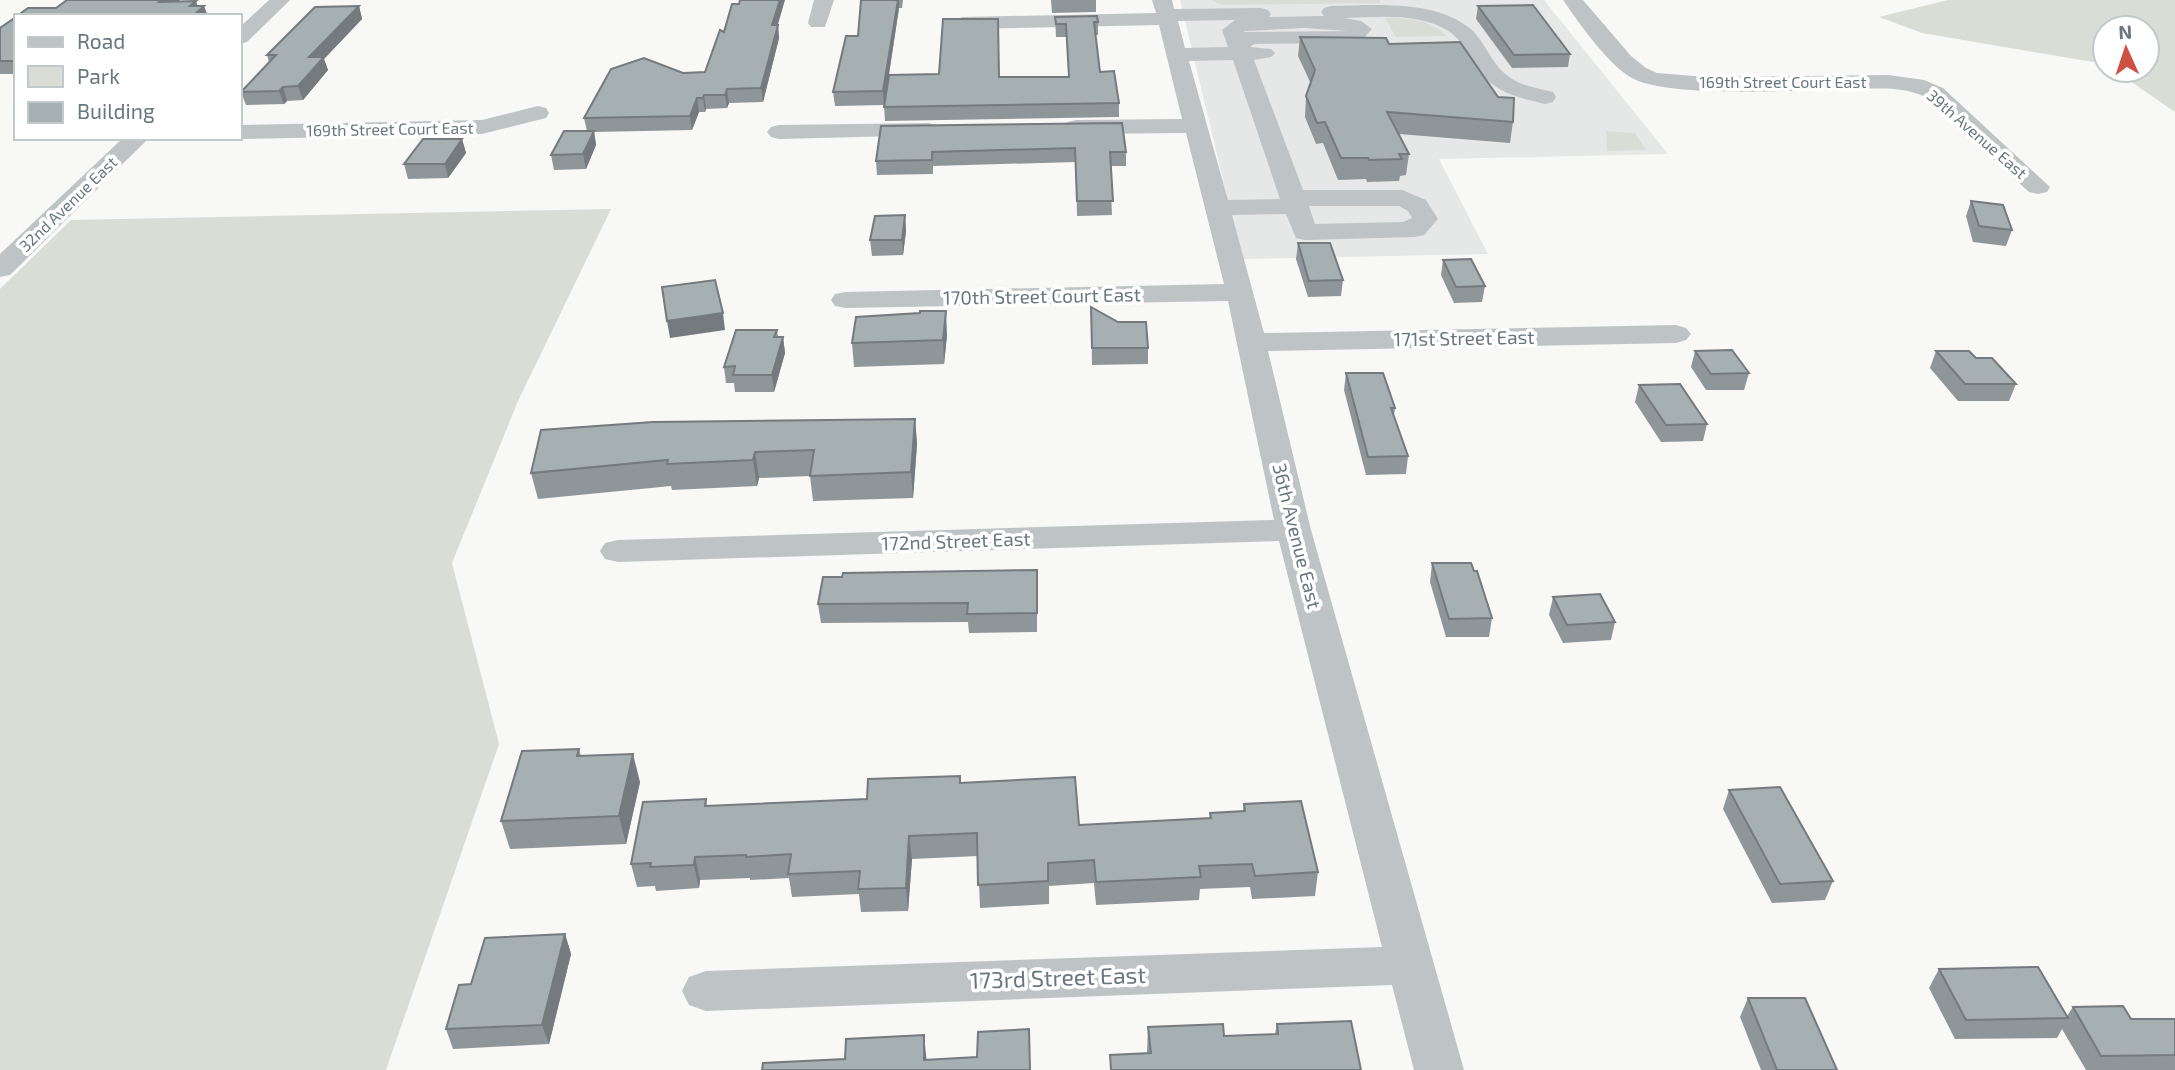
<svg xmlns="http://www.w3.org/2000/svg" width="2175" height="1070" viewBox="0 0 2175 1070" font-family="'Exo 2',sans-serif">
	<style>
		.built { fill: #e6e8e7 }
		.green { fill: #d9ddd6 }
		.lines { fill: none; stroke-linecap: round; stroke-linejoin: round }
		.minor { fill: #bec3c5; fill-rule: evenodd }
		.wall { fill: #8f9699 }
		.shaded-wall { fill: #747a7d }
		.building { fill: #a6afb2; stroke: #747a7d; stroke-width: 2 }
		.labels { text-anchor: middle; stroke-width: 7; stroke-linejoin: round; paint-order: stroke }
		.far-street-label { font-size: 16px; fill: #67777d; stroke: #fff }
		.street-label { font-size: 19px; fill: #67777d; stroke: #fff }
		.near-street-label { font-size: 23px; fill: #67777d; stroke: #fff }
	</style>
	<rect width="100%" height="100%" fill="#f8f8f7"/>
	<path class="built" d="M1180,0H1544L1668,154L1439,159L1488,254L1242,259Z"/>
	<g class="green">
		<path d="M1211,0H1379L1381,3L1222,5Z"/>
		<path d="M1948,0H2175V112L2114,70H2147V28H2105V64L1922,33L1879,17Z"/>
		<path d="M1385,18C1405,18 1432,19 1446,36L1396,37Z"/>
		<path d="M1606,131L1635,133L1646,150L1607,151Z"/>
		<path d="M611,209L518,401L452,563L499,744L386,1070H0V289L71,220Z"/>
	</g>
	<g class="lines">
		<g class="minor">
			<path d="M269,0H290L247,42L240,44V27Z"/>
			<path d="M814,0H834L825,27H811L808,23Z"/>
			<path d="M1152,0H1172L1174,9L1261,8L1268,10L1271,14L1269,17L1324,16L1321,12L1324,8L1331,6C1373,5 1431,0 1467,26C1485,39 1490,63 1508,76C1520,86 1538,88 1553,92L1556,97L1553,102L1545,104C1512,96 1492,92 1473,62C1466,51 1461,40 1450,32C1420,12 1378,17 1344,18L1361,21L1372,29L1363,39L1347,43L1254,44L1250,47L1271,49L1275,53L1271,57L1254,60L1303,190H1402L1426,200L1438,219L1424,235L1415,237L1305,240L1296,238L1286,214L1232,215L1264,333L1676,325L1686,328L1691,334L1686,340L1676,343L1268,351L1311,530L1464,1070H1414L1392,985L706,1011L689,1005L682,991L689,977L706,971L1382,947L1279,541L618,562L605,559L600,551L605,543L618,540L1274,520L1228,301L845,308L835,306L831,300L835,294L845,292L1224,284L1186,133L1076,134L1068,132L1064,127L1068,122L1076,120L1182,119L1159,25L963,29L956,27L953,23L956,19L963,17L1156,13ZM1235,20L1222,30L1228,47L1185,48L1178,21ZM1304,28L1348,31L1243,32L1245,31ZM1233,60L1280,199L1228,200L1189,61ZM1309,206H1399L1408,211L1412,218L1403,222L1315,224Z"/>
			<path d="M1563,0H1583L1631,56L1646,68L1657,73L1706,77L1888,75L1924,80L1943,88L2050,187L2047,192L2038,194L2029,192L1927,98C1904,85 1874,89 1848,89C1801,90 1665,99 1630,77C1607,63 1579,23 1563,0Z"/>
			<path d="M538,106L546,108L549,113L546,118L482,134L240,139L237,138H240V125L482,120Z"/>
			<path d="M929,123L937,125L941,130L937,135L779,139L771,137L767,132L771,127L779,125Z"/>
			<path d="M123,138H149L10,275L0,277V254Z"/>
		</g>
	</g>
	<g class="wall">
		<path d="M861,0H903L902,8H899L889,75L1069,77L1066,37H1056L1055,17L1098,22V35H1095L1100,72L1119,103V117L885,121L884,105L835,106L833,92L858,36Z"/>
		<path d="M1051,0H1096V12L1052,13Z"/>
		<path d="M359,6L362,19L324,59L328,70L303,100L287,101L284,104L246,105L241,92L269,62L267,55Z"/>
		<path d="M1478,6L1570,54L1568,67L1512,68L1476,19Z"/>
		<path d="M16,17V74H0V28Z"/>
		<path d="M778,25L779,38L763,102L729,103L727,108L706,109L705,112H699L692,130L594,132L596,145L586,169L554,170L551,155L587,131L584,118L683,73L705,72L724,32Z"/>
		<path d="M1300,37L1389,44L1513,122L1510,143L1399,134L1409,154L1406,175L1400,176L1399,181L1367,182L1366,179L1338,180L1323,143L1316,144L1305,117L1306,96L1311,84L1298,56Z"/>
		<path d="M1122,123L1126,152V166H1110L1112,215L1077,216L1076,162L933,166V174L877,175L876,161Z"/>
		<path d="M462,139L466,153L448,178L408,179L404,164Z"/>
		<path d="M1971,201L2012,230L2006,246L1973,242L1966,216Z"/>
		<path d="M905,215L906,231L903,255L872,256L870,240Z"/>
		<path d="M1298,243L1343,280L1341,296L1308,297L1296,259Z"/>
		<path d="M1443,260L1485,286L1482,302L1454,303L1441,275Z"/>
		<path d="M1091,307L1148,348V364L1092,365Z"/>
		<path d="M777,330L778,337H783L785,353L774,392H735L734,383H726L724,367Z"/>
		<path d="M947,335L944,364L854,367L852,343Z"/>
		<path d="M1695,351L1749,373L1744,390H1706L1691,367Z"/>
		<path d="M1936,351L1976,358L2016,384L2009,401H1958L1930,368Z"/>
		<path d="M1346,373L1395,408L1394,416L1408,456L1406,474L1366,475L1344,390Z"/>
		<path d="M1639,385L1707,424L1703,441L1661,442L1635,402Z"/>
		<path d="M915,419L917,444L913,498L813,501L810,476L759,478L757,486L672,490L671,486L538,499L531,473Z"/>
		<path d="M1432,563L1492,618L1489,637H1446L1430,582Z"/>
		<path d="M1037,570V632L969,633L968,622L821,623L818,604Z"/>
		<path d="M1553,597L1615,622L1611,640L1563,643L1549,615Z"/>
		<path d="M579,749L581,756L640,782L626,844L510,849L501,821Z"/>
		<path d="M960,776V783L1079,825L1209,819L1210,813L1243,811L1244,804L1318,872L1315,896L1252,899L1250,887L1200,889L1199,900L1096,905L1094,883L1049,886V904L980,908L978,856L912,859L908,911L861,912L859,894L792,897L789,878L750,880V878L700,880L699,888L656,891L655,886L637,887L631,864L706,799L707,806L867,799Z"/>
		<path d="M1729,790L1833,881L1825,900L1772,903L1723,809Z"/>
		<path d="M565,934L571,954L549,1044L453,1049L446,1029L471,984Z"/>
		<path d="M1939,969L2067,1016L2073,1007L2131,1019H2175V1070H2086L2062,1029L2057,1038L1955,1039L1929,988Z"/>
		<path d="M1748,998L1837,1070H1761L1740,1017Z"/>
		<path d="M1277,1024L1361,1070H1110V1055L1147,1053L1148,1027L1224,1036L1275,1034Z"/>
	</g>
	<g class="shaded-wall">
		<path d="M161,0H180L163,14L159,2Z"/>
		<path d="M780,0H785L774,38L772,25Z"/>
		<path d="M898,0H899V8L884,105L883,91Z"/>
		<path d="M196,1L199,11L204,6L208,16H193L190,6Z"/>
		<path d="M359,6L362,19L324,59L328,70L303,100L298,86L309,57Z"/>
		<path d="M778,25L779,38L763,102L761,88Z"/>
		<path d="M283,87L287,101L284,104L279,91Z"/>
		<path d="M727,89L729,103L727,108L725,95Z"/>
		<path d="M704,95L706,109L705,112L703,98Z"/>
		<path d="M697,98L699,112L692,130L690,116Z"/>
		<path d="M594,131L596,145L586,169L583,154Z"/>
		<path d="M462,139L466,153L448,178L445,164Z"/>
		<path d="M905,215L906,231L903,255L902,240Z"/>
		<path d="M946,311L947,335L944,364L943,340Z"/>
		<path d="M723,313L725,330L670,338L667,321Z"/>
		<path d="M783,337L785,353L774,392L772,375Z"/>
		<path d="M915,419L917,444L913,498L911,472Z"/>
		<path d="M755,452L759,478L757,486L753,460Z"/>
		<path d="M633,754L640,782L626,844L619,816Z"/>
		<path d="M909,836L912,859L908,911L906,888Z"/>
		<path d="M695,857L700,880L699,888L694,865Z"/>
		<path d="M565,934L571,954L549,1044L542,1025Z"/>
		<path d="M924,1035L927,1064L924,1060Z"/>
	</g>
	<g class="building">
		<path d="M67,0H161L159,2L196,1L190,6H204L193,16H17L28,8H56Z"/>
		<path d="M740,0H780L772,25H778L761,88L727,89L725,95H704L703,98H697L690,116L584,118L611,69L644,58L683,73L705,72L720,30L724,32L732,4H739Z"/>
		<path d="M861,0H898L883,91L833,92L846,36H858Z"/>
		<path d="M1533,5L1570,54L1514,55L1478,6Z"/>
		<path d="M359,6L309,57H324L298,86L283,87L279,91L241,92L276,55H267L315,7Z"/>
		<path d="M1097,16L1098,22H1094L1100,72L1114,71L1119,103L884,107L889,75L939,74L943,19H998L999,77H1069L1066,24H1056L1055,17Z"/>
		<path d="M16,17V61H0V28Z"/>
		<path d="M1300,37L1386,38L1389,44L1460,42L1498,97L1514,98L1513,122L1387,112L1409,154H1399L1402,159L1369,160L1368,158H1341L1325,122L1317,123L1306,96L1315,70Z"/>
		<path d="M1122,123L1126,152H1110L1113,201H1077L1075,148L932,152V160L876,161L881,126Z"/>
		<path d="M564,131H594L583,154L551,155Z"/>
		<path d="M423,139H462L445,164H404Z"/>
		<path d="M1971,201L2003,205L2012,230L1979,226Z"/>
		<path d="M905,215L902,240H870L875,216Z"/>
		<path d="M1298,243H1330L1343,280L1309,281Z"/>
		<path d="M1471,259L1485,286L1456,287L1443,260Z"/>
		<path d="M715,280L723,313L667,321L662,287Z"/>
		<path d="M1091,307L1118,322H1146L1148,348H1092Z"/>
		<path d="M920,311H946L943,340L852,343L856,317L920,313Z"/>
		<path d="M736,330H777L774,337H783L772,375H733L735,366L724,367Z"/>
		<path d="M1732,350L1749,373L1711,374L1695,351Z"/>
		<path d="M1936,351H1969L1976,358H1992L2016,384H1965Z"/>
		<path d="M1346,373H1383L1395,408H1391L1408,456L1368,457Z"/>
		<path d="M1680,384L1707,424L1666,425L1639,385Z"/>
		<path d="M915,419L911,472L810,476L814,450L755,452L753,460L667,464L668,460L531,473L541,430L653,422Z"/>
		<path d="M1432,563H1471L1474,571H1477L1492,618L1449,619Z"/>
		<path d="M1037,570V613L967,614L968,603L818,604L823,577H842L843,573Z"/>
		<path d="M1600,594L1615,622L1567,625L1553,597Z"/>
		<path d="M579,749L577,756L633,754L619,816L501,821L522,751Z"/>
		<path d="M960,776V783L1075,777L1079,825L1211,818L1210,813L1245,811L1244,804L1301,801L1318,872L1255,876L1252,864L1199,866L1201,877L1096,882L1094,860L1048,863V881L978,885L977,833L909,836L906,888L858,889L860,871L788,874L791,854L746,857V855L695,857L694,865L650,867L651,863L631,864L643,802L706,799L705,806L867,799L868,779Z"/>
		<path d="M1780,787L1833,881L1780,884L1729,790Z"/>
		<path d="M565,934L542,1025L446,1029L459,985L471,984L485,938Z"/>
		<path d="M2038,967L2068,1018L1966,1020L1939,969Z"/>
		<path d="M1748,998H1805L1837,1070H1777Z"/>
		<path d="M2123,1006L2131,1019H2175V1055L2101,1056L2073,1007Z"/>
		<path d="M1351,1021L1361,1070H1111L1110,1055L1151,1053L1148,1027L1223,1024L1224,1036L1278,1034L1277,1024Z"/>
		<path d="M1029,1029L1030,1070H762L763,1063L845,1059L846,1039L924,1035V1060L977,1057L978,1032Z"/>
	</g>
	<g class="labels">
		<g class="far-street-label">
			<text x="1783" y="88">169th Street Court East</text>
			<text transform="translate(390 129) rotate(-1)" y="6">169th Street Court East</text>
			<text transform="translate(1977 134) rotate(41)" y="6">39th Avenue East</text>
			<text transform="translate(68 204) rotate(-44)" y="6">32nd Avenue East</text>
		</g>
		<g class="street-label">
			<text transform="translate(1042 296) rotate(-1)" y="7">170th Street Court East</text>
			<text transform="translate(1464 338) rotate(-1)" y="7">171st Street East</text>
			<text transform="translate(1297 536) rotate(76)" y="7">36th Avenue East</text>
			<text transform="translate(956 541) rotate(-2)" y="7">172nd Street East</text>
		</g>
		<g class="near-street-label">
			<text transform="translate(1058 978) rotate(-2)" y="8">173rd Street East</text>
		</g>
	</g>
	<rect x="14" y="14" width="228" height="126" fill="#ffffff" stroke="#c2c9cb" stroke-width="2"/>
	<rect x="28" y="37" width="35" height="10" fill="#bec3c5" stroke="#c2c9cb" stroke-width="2"/>
	<text x="77" y="49" font-size="21" fill="#67777d">Road</text>
	<rect x="28" y="66" width="35" height="21" fill="#d9ddd6" stroke="#c2c9cb" stroke-width="2"/>
	<text x="77" y="84" font-size="21" fill="#67777d">Park</text>
	<rect x="28" y="102" width="35" height="21" fill="#a6afb2" stroke="#c2c9cb" stroke-width="2"/>
	<text x="77" y="119" font-size="21" fill="#67777d">Building</text>
	<g transform="translate(2126 49) rotate(357)"><circle r="33" fill="#ffffff" stroke="#c2c9cb" stroke-width="2"/>
	<path d="M0-5L12 26L0 18L-12 26Z" fill="#cd5242"/>
	<text y="-10" font-size="19" font-weight="bold" text-anchor="middle" fill="#67777d">N</text>
	</g>
</svg>
